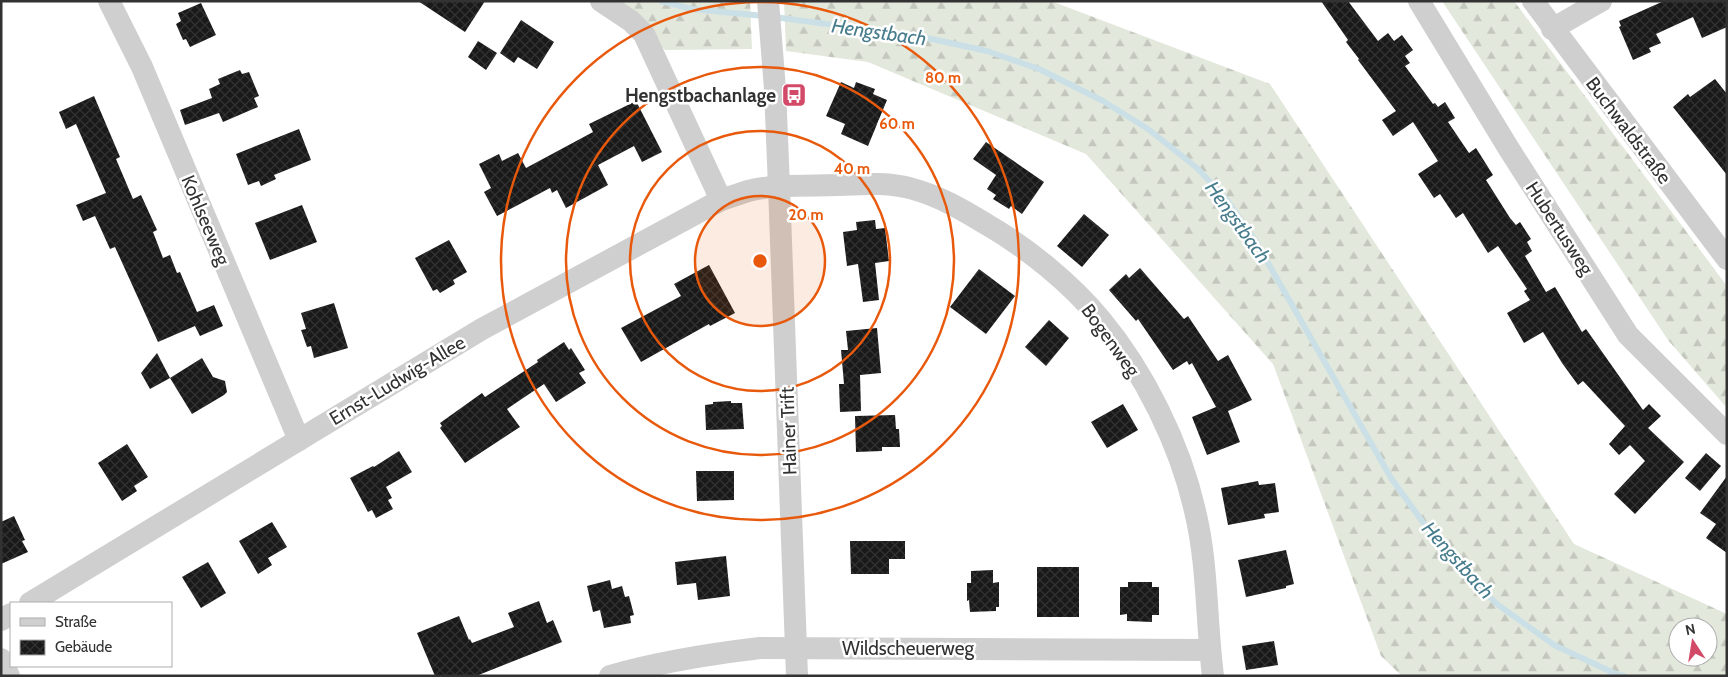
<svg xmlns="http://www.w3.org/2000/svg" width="1728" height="677" viewBox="0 0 1728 677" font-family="Cabin,sans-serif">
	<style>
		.forest { fill: url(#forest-firs); fill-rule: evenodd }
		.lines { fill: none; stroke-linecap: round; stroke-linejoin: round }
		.stream { stroke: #cbe0e6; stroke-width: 6 }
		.building { fill: url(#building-cross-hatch) }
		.street { stroke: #cfcfcf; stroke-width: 22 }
		.ring { fill: none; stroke: #e8590c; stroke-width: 2.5 }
		.labels { text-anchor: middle; stroke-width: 5; stroke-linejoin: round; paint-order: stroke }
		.poi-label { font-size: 19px; font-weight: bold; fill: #323232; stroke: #fff; text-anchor: end }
		.street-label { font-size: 19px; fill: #323232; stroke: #fff }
		.water-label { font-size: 20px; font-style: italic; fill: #477c8c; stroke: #fff }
		.centre { fill: #e8590c; stroke: #fff; stroke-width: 2.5 }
		.ring-label { font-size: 15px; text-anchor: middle; font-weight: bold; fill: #e8590c; stroke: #fff; stroke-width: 5; stroke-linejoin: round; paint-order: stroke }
	</style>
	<defs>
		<pattern id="forest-firs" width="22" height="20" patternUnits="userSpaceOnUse" patternTransform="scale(1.25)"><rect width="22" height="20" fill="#e3e8dc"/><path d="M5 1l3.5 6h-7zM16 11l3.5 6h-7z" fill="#c3c7bd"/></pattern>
		<pattern id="building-cross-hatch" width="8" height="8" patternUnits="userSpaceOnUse" patternTransform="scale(1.25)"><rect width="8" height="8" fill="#191919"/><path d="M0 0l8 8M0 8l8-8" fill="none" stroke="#323232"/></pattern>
	</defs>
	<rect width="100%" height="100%" fill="#fff"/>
	<g class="forest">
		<path d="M611,1H750L752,49L665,50Z"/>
		<path d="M784,1H1051L1270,84L1574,544L1727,614V676H1402L1381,656L1273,364L1086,154L868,62L786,51ZM1678,627H1708V657H1678Z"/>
		<path d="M1442,1H1514L1727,286V408L1668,340Z"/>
	</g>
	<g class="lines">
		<g class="stream">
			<path d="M661,1L692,9L764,16"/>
			<path d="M774,17L918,36L987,51L1039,69L1103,101L1148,129L1197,168L1226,199L1256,242L1391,478L1443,550L1497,604L1554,645L1616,674L1624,676"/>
		</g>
	</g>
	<g class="building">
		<path d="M418,1H485L465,32Z"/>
		<path d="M1321,1H1348L1378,41L1388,33L1394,41L1402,35L1413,50L1405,56L1410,63L1405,66L1433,104L1435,103L1438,107L1445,102L1455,118L1448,122L1469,153L1476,148L1493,175L1486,180L1510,218L1516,225L1520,222L1531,239L1527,242L1532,251L1525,256L1546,292L1555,287L1582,332L1586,329L1643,410L1649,404L1661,416L1648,428L1684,462L1635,514L1614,494L1645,461L1630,445L1619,455L1609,444L1625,426L1583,381L1578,385L1562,363L1543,332L1524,343L1507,313L1530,300L1524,291L1527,289L1498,246L1488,253L1463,213L1456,218L1440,194L1434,198L1418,174L1438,161L1413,122L1393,136L1382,120L1396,111L1358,60L1359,59L1346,42L1348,40Z"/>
		<path d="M1664,1H1727V27L1702,38L1693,17L1656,34L1661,43L1649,48L1651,52L1633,60L1619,27L1621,26L1619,21Z"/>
		<path d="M201,3L216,35L190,47L186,39L183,40L176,24L181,21L178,13Z"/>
		<path d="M521,20L554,42L537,69L518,57L514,63L500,53Z"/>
		<path d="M478,41L497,53L486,70L468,57Z"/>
		<path d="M240,70L242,74L249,72L259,96L254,98L258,107L223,122L219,113L185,125L180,110L212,98L209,89L220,84L218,79Z"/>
		<path d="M1715,79L1727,94V175L1673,107L1688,94L1690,97Z"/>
		<path d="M841,82L854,88L856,82L875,89L873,94L887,100L868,146L841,134L845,124L826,116Z"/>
		<path d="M94,96L120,157L116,159L133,199L141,195L157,230L153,232L163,258L170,255L177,273L180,272L197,312L214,305L223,326L200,336L195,326L158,342L115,247L110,249L95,216L83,221L76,205L106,193L76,124L66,129L59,112Z"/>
		<path d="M636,101L662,152L642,162L634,146L598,165L608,185L566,208L557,190L552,193L550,188L497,216L484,192L491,188L479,164L499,154L502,161L518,153L526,168L593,132L589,124Z"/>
		<path d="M299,129L311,160L274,175L276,179L261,186L259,181L248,185L236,154Z"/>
		<path d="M986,142L1044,182L1022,214L1011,206L1009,209L993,199L996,195L987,189L996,175L973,159Z"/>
		<path d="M302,205L317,242L270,260L255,223Z"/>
		<path d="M1084,214L1109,235L1082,267L1057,246Z"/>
		<path d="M875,220L876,229L885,228L889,261L875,263L879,300L863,302L858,264L847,266L843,232L857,230L856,222Z"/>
		<path d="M449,240L467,272L453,280L455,284L440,293L437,289L433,291L415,258Z"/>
		<path d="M709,265L735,313L710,326L709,324L641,362L621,328L681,296L674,284Z"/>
		<path d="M1140,268L1184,319L1188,316L1218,361L1228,355L1252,400L1228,411L1240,442L1207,455L1192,417L1216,407L1192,363L1189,365L1187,361L1173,370L1138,319L1136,321L1109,290L1126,274L1129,278Z"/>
		<path d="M979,269L1015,296L986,334L950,307Z"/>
		<path d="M334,303L348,348L314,358L311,346L307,347L301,330L306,329L301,313Z"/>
		<path d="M1049,320L1069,338L1046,366L1025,347Z"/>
		<path d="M877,328L881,373L860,375L861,411L840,412L839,384H844L841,350H848L846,331Z"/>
		<path d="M564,342L569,350L571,348L585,370L579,373L586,383L556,402L544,384L507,409L520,427L465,463L440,428L442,426L440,423L482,393L485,397L538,362L537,360Z"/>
		<path d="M157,353L170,378L150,389L141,373Z"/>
		<path d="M202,358L213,377L225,381L227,392L224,395L192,414L170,378Z"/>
		<path d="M731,401V403H742L744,429L706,430L705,405L713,404V402Z"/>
		<path d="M1123,404L1138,430L1107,448L1091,422Z"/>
		<path d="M895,415L896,429H899L900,447H882V451L856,452L855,416Z"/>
		<path d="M127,444L148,477L134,486L137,491L122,501L98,463Z"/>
		<path d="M399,451L412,472L386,487L392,498L388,500L393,509L376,518L372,510L368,512L350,478L373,466L374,467Z"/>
		<path d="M1706,453L1721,466L1700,491L1685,478Z"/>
		<path d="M696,471H734V500L697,501Z"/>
		<path d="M1727,476V553L1706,538L1716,524L1700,513Z"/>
		<path d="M1258,481L1259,485L1275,483L1279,512L1264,514L1265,518L1228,525L1221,488Z"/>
		<path d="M14,516L25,540L22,541L28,552L1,564V522Z"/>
		<path d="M272,522L287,547L268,558L272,565L258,574L239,541Z"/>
		<path d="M850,541H905V559H889V574H851Z"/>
		<path d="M1286,550L1294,584L1286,586V588L1246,597L1238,560Z"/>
		<path d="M726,556L730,596L698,600L696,583L677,585L675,562Z"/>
		<path d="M208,562L226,593L201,608L182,577Z"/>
		<rect x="1037" y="567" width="42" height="50"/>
		<path d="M993,570V583L999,582V607H996V611L970,612L969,600L967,601V583H971V571Z"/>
		<path d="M610,580L612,589L622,586L625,597L629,596L634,615L630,616L631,623L604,628L600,610L593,612L587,586Z"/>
		<path d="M1128,582H1152V587H1159V615H1152V622L1127,621V614L1120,615V587H1128Z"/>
		<path d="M539,601L547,623L553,620L562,642L476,676H435L417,633L459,616L469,640L470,639L472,643L514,627L508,613Z"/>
		<path d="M1274,641L1278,665L1246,670L1242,646Z"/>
	</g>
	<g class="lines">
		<g class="street">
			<path d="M109,1L142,67L299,440"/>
			<path d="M601,1L631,21L644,34L721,200"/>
			<path d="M768,1L775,89L779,187L797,676"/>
			<path d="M1419,1L1509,149L1628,335L1727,434"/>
			<path d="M1533,1L1727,259"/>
			<path d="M1552,29L1601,1"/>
			<path d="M30,603L482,329L721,200C730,197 739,194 748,191C776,184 808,186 837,185C863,184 888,182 913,189C939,196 963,210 986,224C1026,247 1072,284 1101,320C1144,372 1180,444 1195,511C1208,564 1206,621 1213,676"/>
			<path d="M1,620L11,614"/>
			<path d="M1,659L9,676"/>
			<path d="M610,676C659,662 709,654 760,648L1210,650"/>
		</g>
	</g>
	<circle cx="760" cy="261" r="65" fill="#e8590c" fill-opacity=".12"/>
	<g class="ring">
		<circle cx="760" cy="261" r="65"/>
		<circle cx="760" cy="261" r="130"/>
		<circle cx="760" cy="261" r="194"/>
		<circle cx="760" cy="261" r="259"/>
	</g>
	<defs>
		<symbol id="bus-square" viewBox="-11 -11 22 22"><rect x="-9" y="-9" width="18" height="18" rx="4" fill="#d34968" stroke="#fff"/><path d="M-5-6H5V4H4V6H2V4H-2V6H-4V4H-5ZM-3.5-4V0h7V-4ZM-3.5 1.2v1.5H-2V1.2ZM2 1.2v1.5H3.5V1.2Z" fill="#fff"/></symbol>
	</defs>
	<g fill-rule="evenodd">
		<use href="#bus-square" x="780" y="81" width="28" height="28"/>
	</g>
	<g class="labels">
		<g class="poi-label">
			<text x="776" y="102">Hengstbachanlage</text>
		</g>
		<g class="street-label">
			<text transform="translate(1629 130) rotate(53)" y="7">Buchwaldstraße</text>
			<text transform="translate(206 220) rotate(67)" y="7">Kohlseeweg</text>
			<text transform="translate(1560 228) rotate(57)" y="7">Hubertusweg</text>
			<text transform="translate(1111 340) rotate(54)" y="7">Bogenweg</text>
			<text transform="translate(397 380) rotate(-31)" y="7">Ernst-Ludwig-Allee</text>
			<text transform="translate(788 431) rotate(-92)" y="7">Hainer Trift</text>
			<text x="908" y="655">Wildscheuerweg</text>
		</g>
		<g class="water-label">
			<text transform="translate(879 32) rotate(8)" y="7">Hengstbach</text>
			<text transform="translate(1238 222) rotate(54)" y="7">Hengstbach</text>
			<text transform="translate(1458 560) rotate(48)" y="7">Hengstbach</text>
		</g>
	</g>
	<circle cx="760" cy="261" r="8" class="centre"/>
	<g class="ring-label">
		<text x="943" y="83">80 m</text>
		<text x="897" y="129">60 m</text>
		<text x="852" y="174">40 m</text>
		<text x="806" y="220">20 m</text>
	</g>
	<rect width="1728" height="677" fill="none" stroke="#323232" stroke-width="5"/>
	<rect x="10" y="602" width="162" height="65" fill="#ffffff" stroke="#adadad"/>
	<rect x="20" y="618" width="25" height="8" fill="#cfcfcf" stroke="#adadad"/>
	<text x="55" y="627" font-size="15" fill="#323232">Straße</text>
	<rect x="20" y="640" width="25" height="15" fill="url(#building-cross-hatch)" stroke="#adadad"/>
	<text x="55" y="652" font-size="15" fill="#323232">Gebäude</text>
	<g transform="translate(1693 642) rotate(348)"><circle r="24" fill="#ffffff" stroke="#adadad"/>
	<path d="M0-4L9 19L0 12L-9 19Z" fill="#d34968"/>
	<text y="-8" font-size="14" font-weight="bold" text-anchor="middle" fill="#323232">N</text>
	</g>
</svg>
